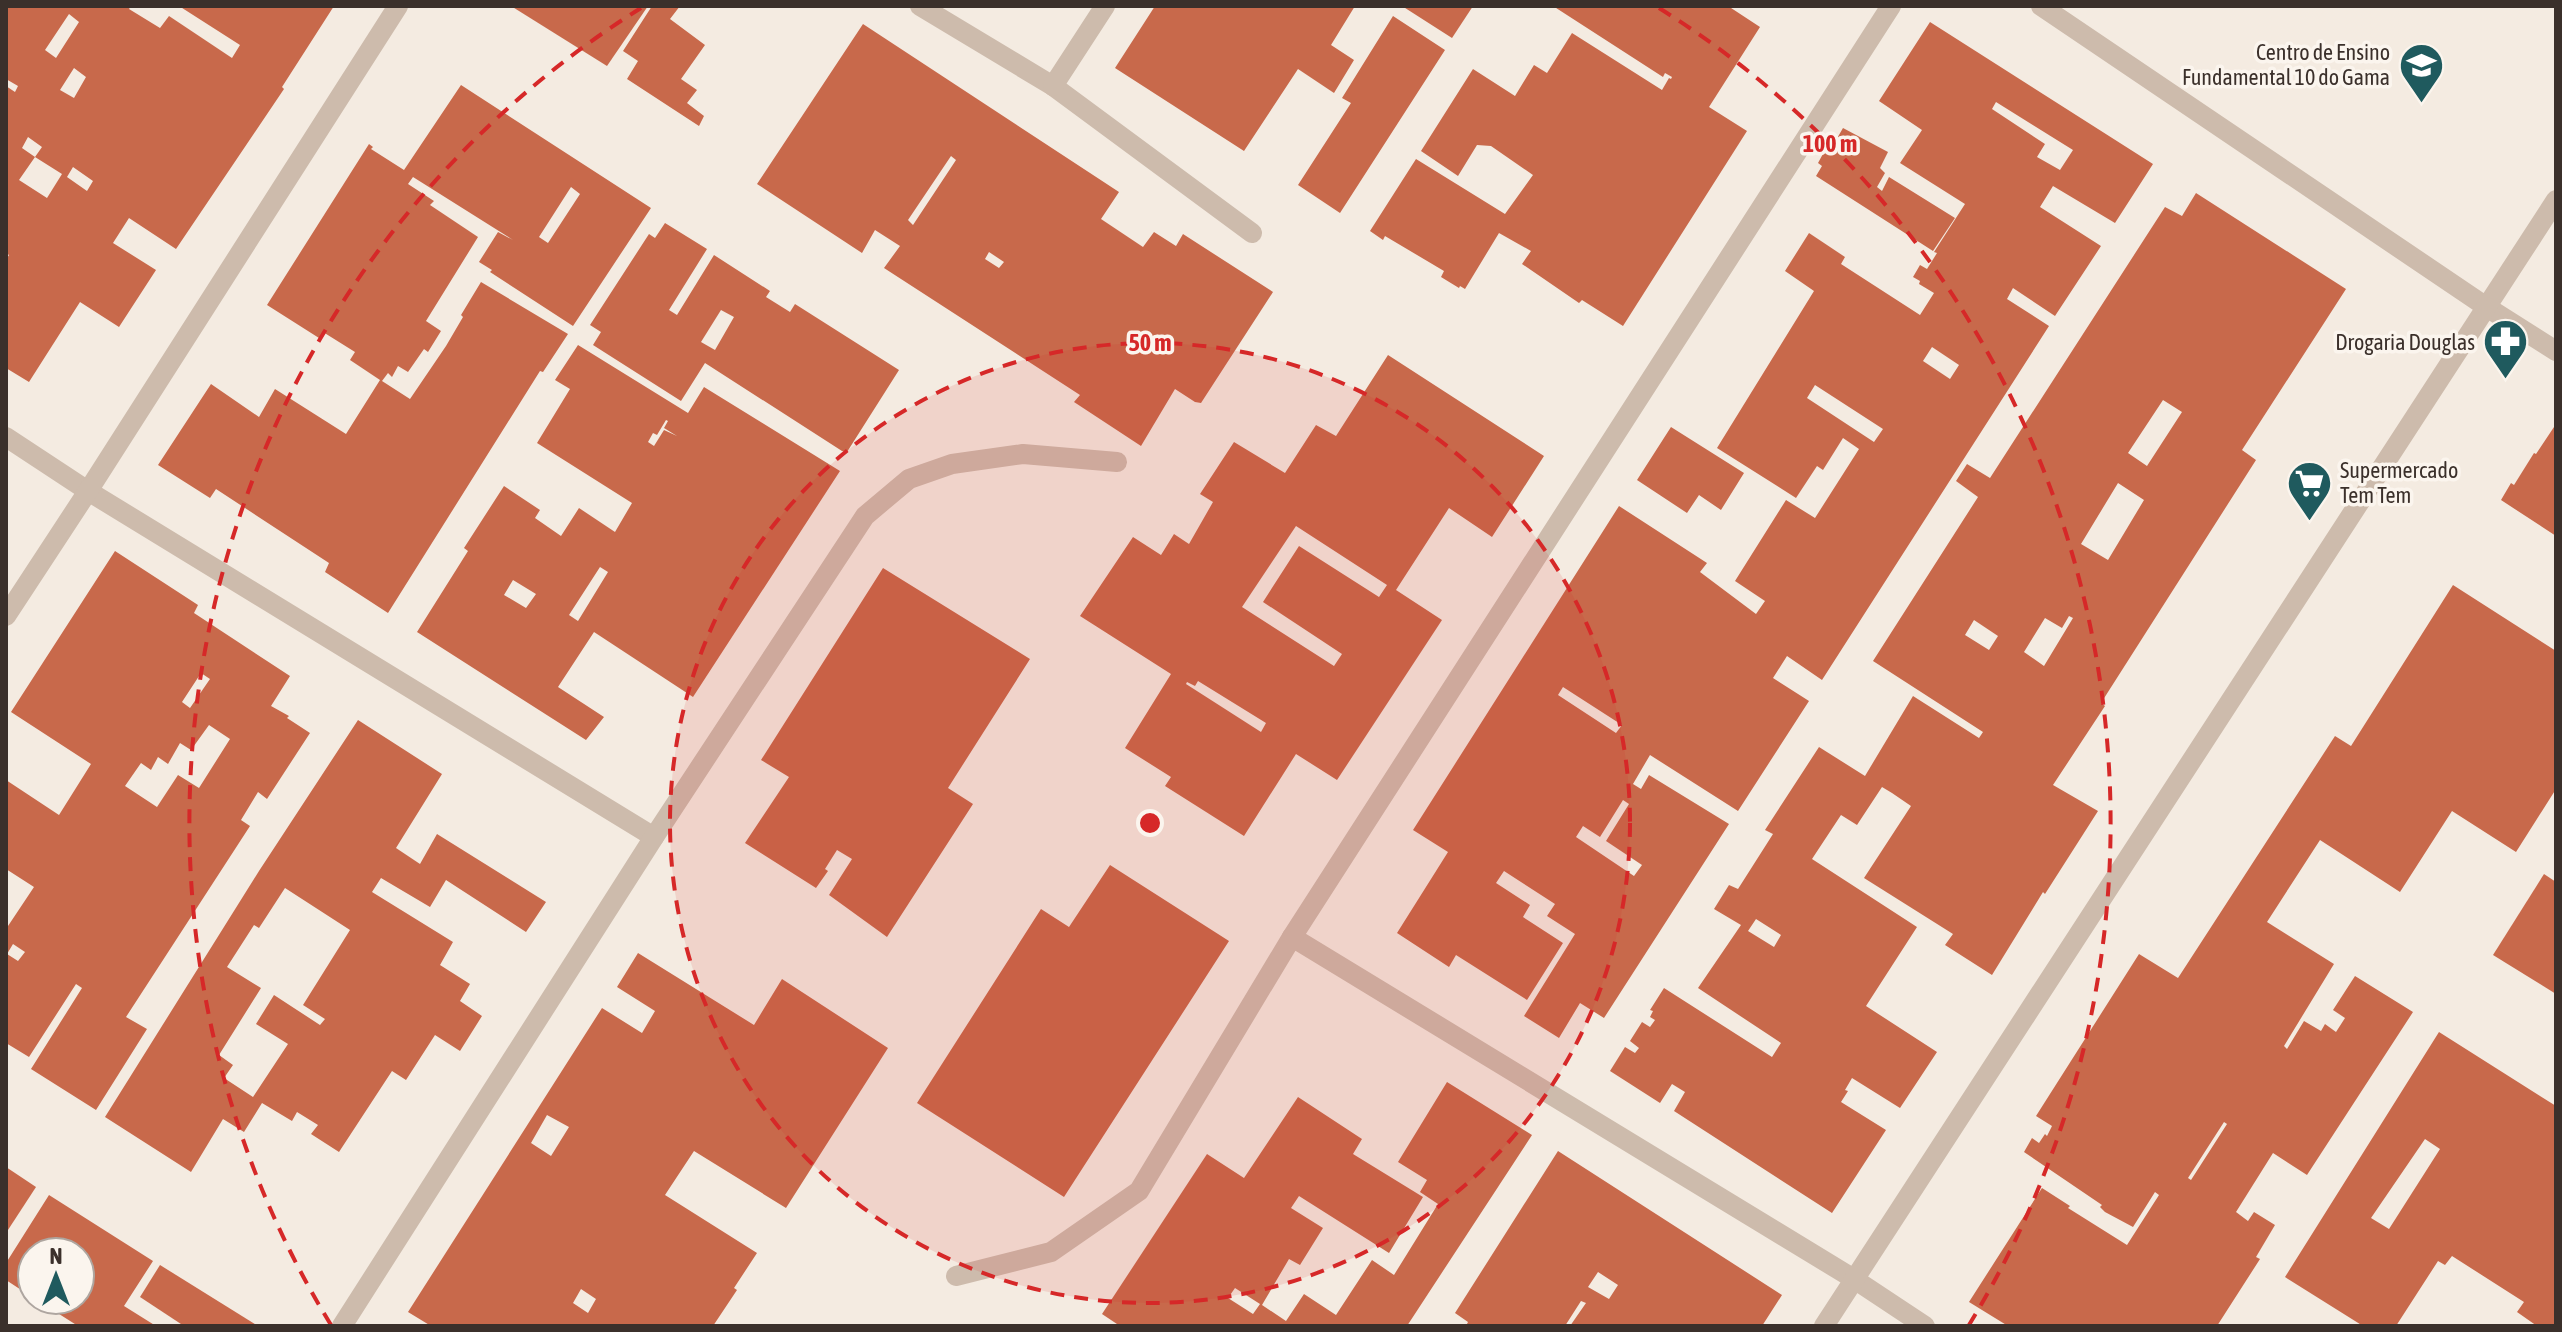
<svg xmlns="http://www.w3.org/2000/svg" width="2562" height="1332" viewBox="0 0 2562 1332" font-family="'Asap Condensed',sans-serif">
	<style>
		.building { fill: #c8694b; fill-rule: evenodd }
		.lines { fill: none; stroke-linecap: round; stroke-linejoin: round }
		.street { stroke: #cdbbac; stroke-width: 20 }
		.ring { fill: none; stroke: #d62828; stroke-width: 4; stroke-dasharray: 14 10 }
		.labels { text-anchor: middle; stroke-width: 7; stroke-linejoin: round; paint-order: stroke }
		.poi-label { font-size: 22px; fill: #3b302b; stroke: #fbf5ee; text-anchor: end }
		.centre { fill: #d62828; stroke: #fbf5ee; stroke-width: 4 }
		.ring-label { font-size: 24px; text-anchor: middle; font-weight: bold; fill: #d62828; stroke: #fbf5ee; stroke-width: 7; stroke-linejoin: round; paint-order: stroke }
	</style>
	<rect width="100%" height="100%" fill="#f4ebe1"/>
	<g class="building">
		<path d="M6,6H131L129,9L160,28L169,16L232,58L240,45L179,6H334L282,87L284,89L176,249L129,218L113,243L156,270L119,327L80,302L29,382L6,368V260L9,255L6,253V218L8,215L6,214V86L15,92L18,86L6,79ZM69,14L79,22L56,58L45,50ZM74,68L86,77L74,98L60,90ZM28,137L42,147L35,157L22,148ZM35,157L62,174L47,198L19,180ZM73,167L93,181L87,191L67,177Z"/>
		<path d="M511,6H648L607,66Z"/>
		<path d="M652,6H680L670,19L705,45L681,79L697,90L687,103L704,116L699,126L627,79L638,61L623,51Z"/>
		<path d="M1155,6H1355L1331,45L1354,60L1334,93L1298,69L1244,151L1115,68Z"/>
		<path d="M1402,6H1473L1452,38Z"/>
		<path d="M1553,6H1728L1760,27L1709,107L1747,131L1623,326L1582,300L1579,303L1522,264L1531,251L1499,233L1465,289L1460,286L1459,288L1441,277L1444,271L1385,236L1383,240L1370,231L1416,159L1505,214L1533,175L1491,146L1477,145L1458,176L1421,151L1473,69L1515,96L1534,65L1547,73L1572,33L1662,90L1669,78L1671,79L1672,77L1665,73L1663,77Z"/>
		<path d="M1393,16L1445,50L1340,213L1298,185L1351,103L1342,98Z"/>
		<path d="M1930,22L2153,164L2115,223L2053,186L2040,207L2101,246L2055,316L2013,288L2007,299L2049,326L1822,680L1787,656L1773,678L1809,701L1738,811L1650,755L1633,784L1641,789L1649,775L1729,824L1604,1018L1580,1003L1559,1038L1524,1016L1575,934L1547,916L1555,904L1504,871L1496,883L1530,905L1523,917L1563,943L1527,1000L1456,955L1449,967L1397,933L1448,852L1413,830L1619,506L1707,563L1700,572L1756,614L1765,601L1735,581L1786,500L1815,518L1859,449L1843,438L1823,470L1817,466L1796,498L1717,448L1814,291L1785,271L1809,233L1845,257L1841,264L1920,315L1934,293L1919,284L1920,281L1913,277L1920,265L1927,269L1937,253L1934,252L1965,204L1900,163L1922,130L1879,101ZM1996,102L2073,150L2060,170L2037,157L2045,144L1992,109ZM1932,347L1959,365L1950,379L1923,361ZM1815,385L1883,429L1874,442L1807,398ZM1563,687L1622,725L1616,733L1558,695ZM1623,800L1629,804L1606,841L1642,865L1634,876L1576,837L1583,826L1600,837Z"/>
		<path d="M863,24L1119,192L1101,219L1143,247L1154,232L1176,246L1183,234L1273,292L1201,403L1195,402L1175,389L1141,446L1074,402L1080,395L884,268L900,246L875,230L862,253L757,184ZM951,156L956,160L913,225L908,220ZM989,252L1004,262L999,268L985,259Z"/>
		<path d="M461,85L651,208L573,326L490,272L492,270L479,262L498,232L513,240L413,177L408,184L434,201L430,205L478,237L426,321L441,331L428,352L424,349L408,372L398,366L392,377L388,373L382,381L410,399L446,346L463,317L461,315L481,282L568,334L543,372L540,371L388,613L325,572L329,563L216,489L210,498L158,465L211,384L259,417L275,389L346,434L380,380L350,360L355,352L323,332L319,338L267,305L369,144L373,147L371,149L404,170ZM571,187L580,194L548,243L539,237Z"/>
		<path d="M1843,128L1888,152L1880,168L1885,173L1877,187L1882,191L1889,177L1955,218L1933,251L1816,176L1822,166L1818,163L1824,152L1828,154Z"/>
		<path d="M2196,193L2346,289L2242,450L2256,460L2101,703L2105,706L2053,785L2098,811L2045,894L2043,892L1992,975L1945,945L1953,934L1864,878L1911,806L1892,793L1882,787L1857,825L1841,815L1812,859L1917,927L1866,1006L1937,1052L1900,1108L1852,1078L1845,1090L1848,1091L1841,1102L1886,1130L1832,1213L1674,1111L1685,1092L1672,1084L1660,1103L1610,1071L1625,1047L1635,1053L1639,1048L1630,1041L1642,1022L1650,1027L1655,1020L1650,1017L1653,1011L1650,1010L1664,988L1772,1057L1779,1046L1781,1043L1698,988L1741,925L1714,909L1729,885L1738,889L1773,834L1765,830L1819,747L1865,776L1913,696L1979,738L1983,732L1873,661L1978,497L1956,481L1967,464L1990,478L2165,207L2182,216ZM2163,400L2182,412L2147,466L2128,453ZM2118,483L2144,500L2108,560L2081,544ZM2069,616L2073,618L2044,666L2024,652L2045,618L2062,628ZM1974,620L1998,636L1989,650L1965,635ZM1756,919L1781,935L1774,947L1748,931Z"/>
		<path d="M665,223L707,249L669,310L677,315L714,255L770,291L766,297L790,312L795,304L899,370L847,452L842,451L705,363L681,401L593,345L601,332L590,325L649,234L655,238ZM721,310L734,317L715,350L701,342Z"/>
		<path d="M578,345L688,413L704,387L840,471L693,697L594,632L558,687L604,717L586,740L417,632L468,551L464,548L504,486L540,510L535,518L561,536L579,508L615,532L632,503L537,443L570,389L555,380ZM666,420L668,421L664,428L677,436L664,430L654,446L648,442L653,433L657,435ZM600,567L608,572L578,621L569,615ZM513,580L536,594L526,608L504,595Z"/>
		<path d="M1388,355L1544,456L1492,537L1449,508L1396,590L1442,620L1337,780L1296,754L1244,836L1165,786L1171,777L1125,748L1171,674L1080,616L1133,537L1161,555L1174,534L1189,544L1213,502L1200,494L1234,442L1285,473L1316,425L1336,436ZM1296,526L1387,585L1379,597L1299,546L1263,602L1342,654L1334,666L1242,607ZM1198,681L1266,723L1261,732L1186,684L1187,682L1195,686Z"/>
		<path d="M2556,424V536L2501,500L2511,483L2514,485L2534,453L2536,454Z"/>
		<path d="M1671,427L1744,473L1721,510L1699,495L1687,513L1637,480Z"/>
		<path d="M115,551L198,605L194,613L290,676L271,706L289,716L287,718L310,733L267,799L258,792L241,820L250,826L126,1017L147,1029L96,1110L31,1069L82,988L76,984L29,1057L6,1043V929L34,887L6,869V780L59,815L91,764L11,712ZM201,673L210,679L190,708L182,702ZM209,725L230,739L199,788L178,775L157,807L125,786L141,763L151,770L158,757L168,764L180,743L191,750ZM13,944L25,952L18,961L7,954Z"/>
		<path d="M883,568L1030,659L948,788L973,804L887,937L829,895L852,859L837,850L825,869L828,871L816,888L745,843L789,777L761,760Z"/>
		<path d="M2453,585L2556,651V789L2516,852L2452,811L2400,892L2320,840L2267,922L2334,964L2284,1046L2287,1049L2304,1021L2321,1031L2325,1024L2336,1032L2345,1018L2333,1010L2355,976L2413,1012L2307,1175L2273,1153L2236,1212L2248,1221L2254,1212L2275,1225L2256,1257L2260,1259L2217,1326H2008L1969,1302L2042,1188L2070,1206L2068,1208L2127,1245L2159,1195L2155,1192L2133,1227L2105,1212L2100,1207L2102,1205L2024,1152L2032,1138L2039,1143L2045,1134L2047,1136L2052,1126L2036,1116L2139,954L2178,978L2335,736L2351,746ZM2224,1122L2227,1124L2191,1180L2188,1178Z"/>
		<path d="M358,720L442,774L396,848L420,864L437,834L546,902L526,932L446,880L430,907L381,878L372,892L453,942L440,965L470,984L460,1001L482,1016L460,1051L435,1035L406,1080L392,1071L339,1152L311,1134L318,1125L297,1112L292,1121L262,1103L244,1132L223,1119L191,1172L105,1117L259,871ZM285,888L350,930L303,1005L325,1019L320,1025L274,995L256,1024L288,1044L253,1097L224,1078L233,1065L219,1055L261,988L227,967L254,925L259,928Z"/>
		<path d="M1110,865L1229,941L1064,1197L917,1103L1041,909L1069,927Z"/>
		<path d="M2544,874L2556,882V994L2493,955Z"/>
		<path d="M638,953L754,1025L782,979L888,1048L786,1208L694,1151L665,1195L757,1253L734,1288L737,1290L713,1326H431L408,1312L602,1008L642,1033L655,1011L617,987ZM547,1115L569,1127L551,1156L531,1143ZM581,1289L596,1299L588,1313L573,1303Z"/>
		<path d="M2439,1032L2556,1106V1326H2537L2517,1312L2524,1302L2452,1256L2445,1265L2438,1261L2396,1326H2363L2285,1277ZM2425,1139L2440,1149L2389,1229L2371,1218Z"/>
		<path d="M1447,1082L1532,1135L1407,1326H1120L1102,1314L1207,1154L1244,1178L1298,1097L1362,1139L1353,1154L1423,1197L1389,1253L1299,1196L1291,1208L1323,1228L1300,1265L1289,1259L1262,1305L1286,1321L1304,1294L1336,1315L1372,1260L1394,1275L1438,1204L1420,1192L1427,1180L1398,1162ZM1235,1288L1260,1304L1253,1314L1228,1298Z"/>
		<path d="M1558,1151L1782,1295L1762,1326H1570L1586,1303L1581,1301L1565,1326H1466L1468,1322L1455,1313ZM1598,1272L1618,1285L1609,1299L1588,1287Z"/>
		<path d="M6,1167L36,1187L6,1233Z"/>
		<path d="M49,1195L153,1261L124,1306L156,1326H78L37,1300H80V1252H32V1297L6,1280V1263Z"/>
		<path d="M160,1265L258,1326H184L140,1297Z"/>
	</g>
	<g class="lines">
		<g class="street">
			<path d="M920,6L1053,86L1252,233"/>
			<path d="M2041,6L2485,306L2556,351"/>
			<path d="M1053,86L1105,6"/>
			<path d="M6,437L88,491L654,837"/>
			<path d="M6,616L88,491L398,6"/>
			<path d="M1292,937L1854,1279L1925,1326"/>
			<path d="M956,1276L1051,1252L1139,1191L1292,937L1891,6"/>
			<path d="M342,1326L654,837L865,516L909,479L952,464L1023,454L1117,462"/>
			<path d="M1824,1326L2556,200"/>
		</g>
	</g>
	<circle cx="1150" cy="823" r="480" fill="#d62828" fill-opacity=".12"/>
	<g class="ring">
		<circle cx="1150" cy="823" r="480"/>
		<path d="M331 1325A961 961 0 0 1 641 8M1659 8A961 961 0 0 1 1969 1325"/>
	</g>
	<defs>
		<symbol id="school-pin" viewBox="-11 -11 22 30"><path d="M0 17L-7.5 6A9.5 9.5 0 1 1 7.5 6Z" fill="#1f5a5e" stroke="#fbf5ee"/><path d="M0-5L7-2L0 1L-7-2ZM-4 1L0 2.5L4 1V4Q0 6-4 4Z" fill="#fff"/></symbol>
		<symbol id="pharmacy-pin" viewBox="-11 -11 22 30"><path d="M0 17L-7.5 6A9.5 9.5 0 1 1 7.5 6Z" fill="#1f5a5e" stroke="#fbf5ee"/><path d="M-2-6h4v4h4v4h-4v4h-4v-4h-4v-4h4Z" fill="#fff"/></symbol>
		<symbol id="supermarket-pin" viewBox="-11 -11 22 30"><path d="M0 17L-7.5 6A9.5 9.5 0 1 1 7.5 6Z" fill="#1f5a5e" stroke="#fbf5ee"/><path d="M-6-5.5h2.5l.6 2H6L4.5 2H-2.5L-4.4-4H-6ZM-1.5 3.2a1.3 1.3 0 1 0 .1 0ZM3 3.2a1.3 1.3 0 1 0 .1 0Z" fill="#fff"/></symbol>
	</defs>
	<g fill-rule="evenodd">
		<use href="#school-pin" x="2396" y="40" width="51" height="69"/>
		<use href="#pharmacy-pin" x="2480" y="316" width="51" height="69"/>
		<use href="#supermarket-pin" x="2284" y="458" width="51" height="69"/>
	</g>
	<g class="labels">
		<g class="poi-label">
			<text x="2390" y="60">Centro de Ensino<tspan x="2390" dy="25">Fundamental 10 do Gama</tspan></text>
			<text x="2475" y="350">Drogaria Douglas</text>
			<text x="2340" y="478" text-anchor="start">Supermercado<tspan x="2340" dy="25">Tem Tem</tspan></text>
		</g>
	</g>
	<circle cx="1150" cy="823" r="12" class="centre"/>
	<g class="ring-label">
		<text x="1830" y="152">100 m</text>
		<text x="1150" y="351">50 m</text>
	</g>
	<rect width="2562" height="1332" fill="none" stroke="#3b302b" stroke-width="16"/>
	<g transform="translate(56 1276)"><circle r="38" fill="#fbf5ee" stroke="#aea6a0" stroke-width="2"/>
	<path d="M0-6L14 30L0 20L-14 30Z" fill="#1f5a5e"/>
	<text y="-12" font-size="22" font-weight="bold" text-anchor="middle" fill="#3b302b">N</text>
	</g>
</svg>
